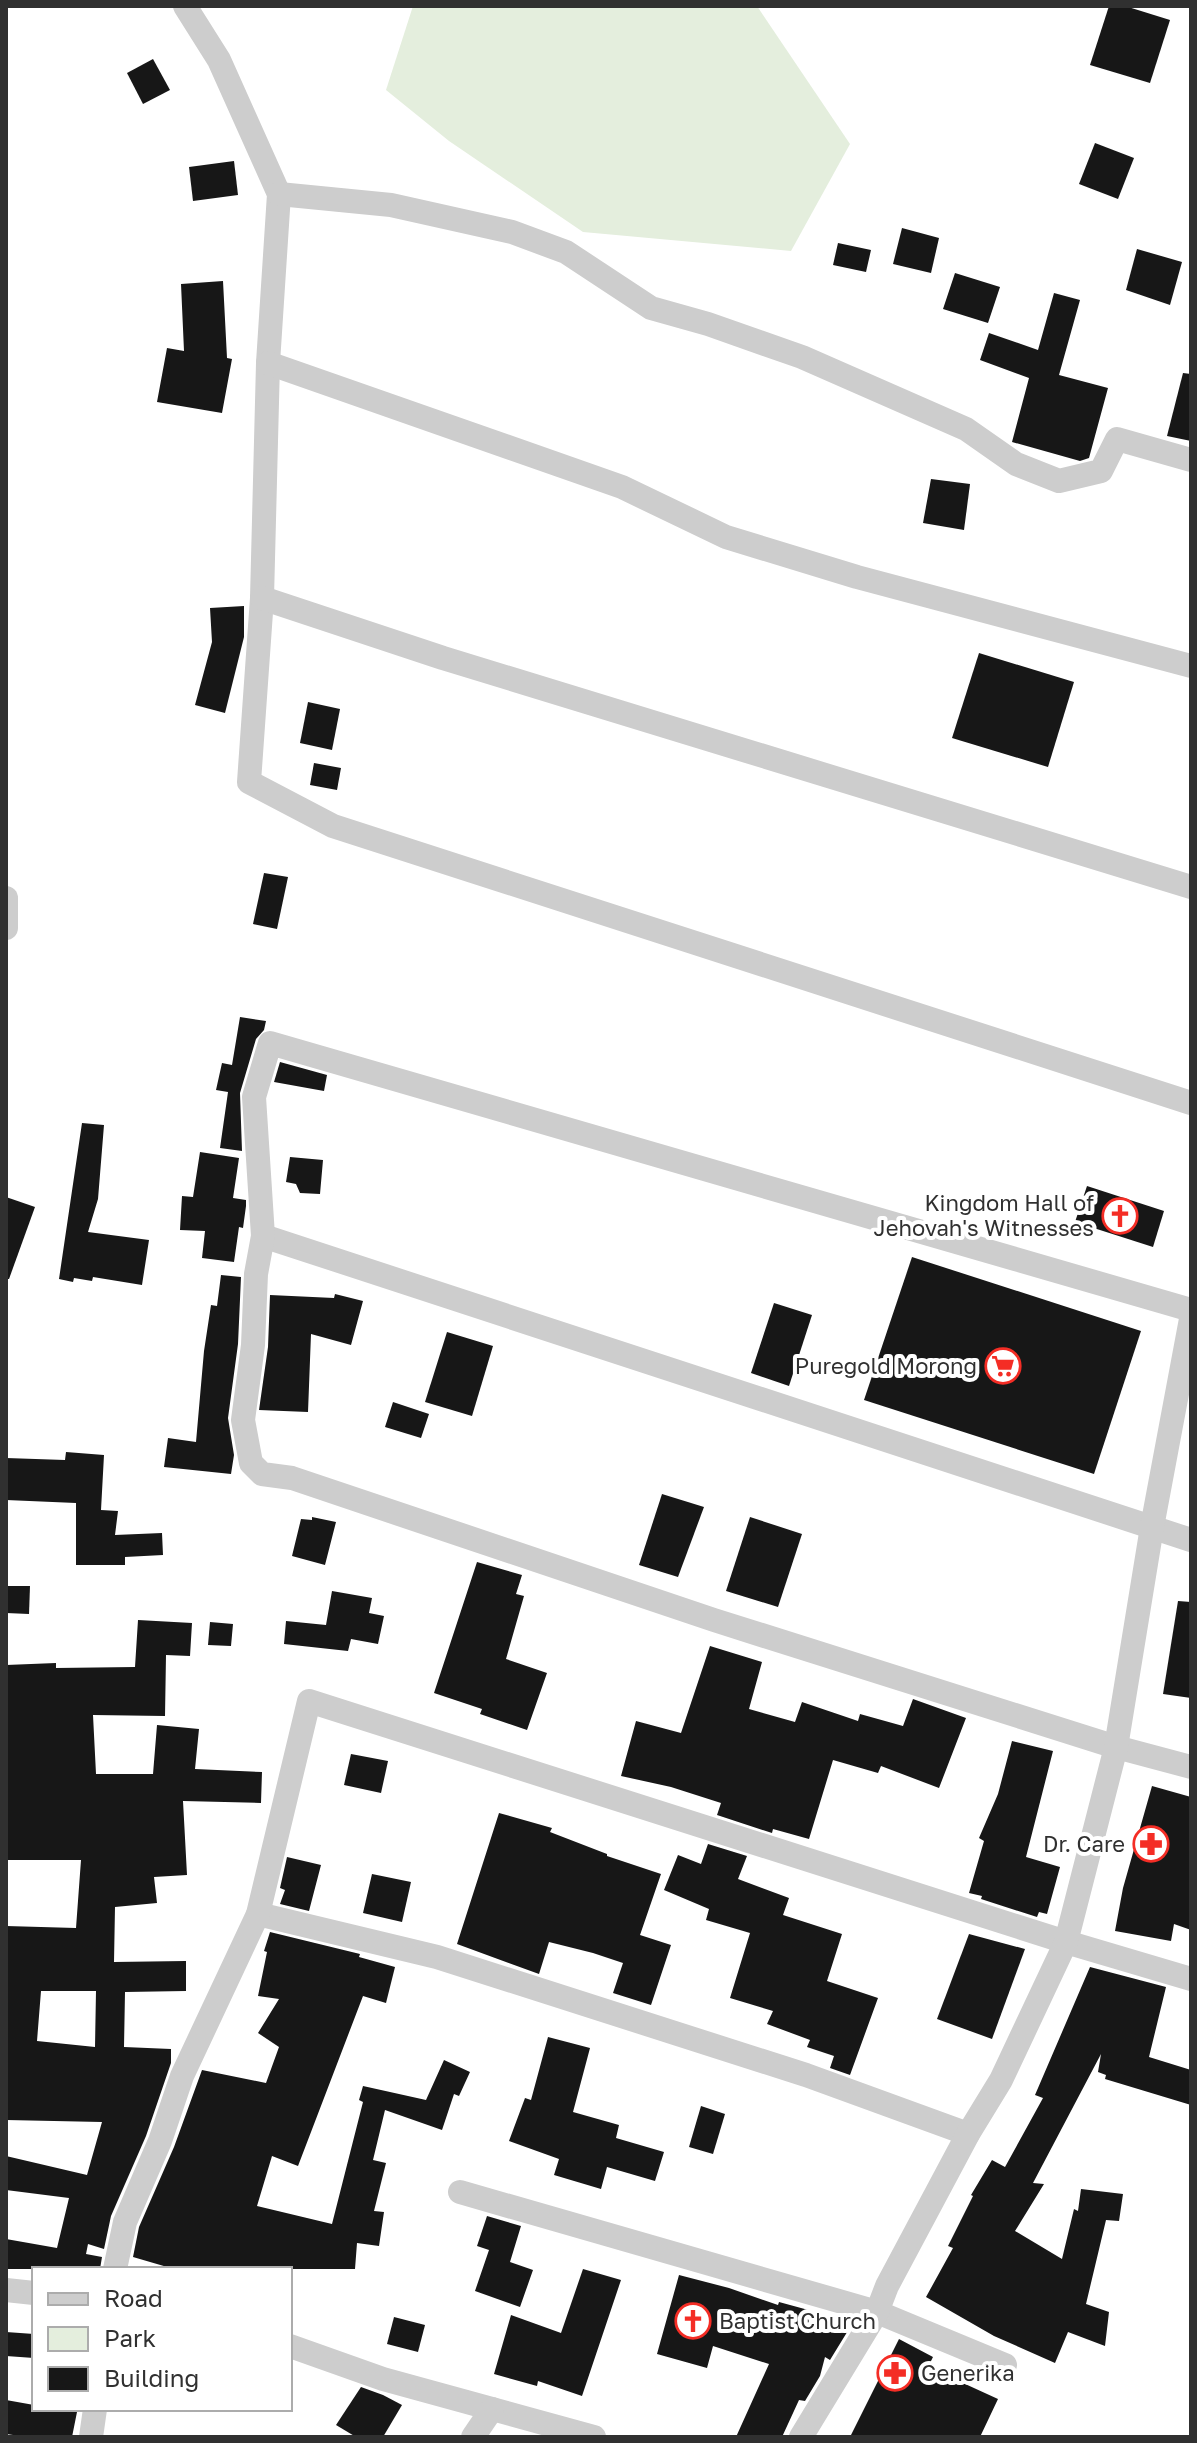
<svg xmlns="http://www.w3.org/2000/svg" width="1197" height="2443" viewBox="0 0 1197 2443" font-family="'Golos Text',sans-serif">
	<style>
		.green { fill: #e4eedd }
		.building { fill: #171717; fill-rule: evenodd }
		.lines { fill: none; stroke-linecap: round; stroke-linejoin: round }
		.minor { stroke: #cdcdcd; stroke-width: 24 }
		.labels { text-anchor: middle; stroke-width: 8; stroke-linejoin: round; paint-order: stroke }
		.poi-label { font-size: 22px; fill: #303030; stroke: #fff; text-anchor: end }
	</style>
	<rect width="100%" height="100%" fill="#fff"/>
	<path class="green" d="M413,6H757L850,144L791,251L583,232L449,141L386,90Z"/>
	<g class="building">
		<path d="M1109,6H1125L1170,20L1150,83L1090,65Z"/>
		<path d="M153,59L170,90L143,104L127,73Z"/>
		<path d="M1095,143L1134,158L1118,199L1079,184Z"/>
		<path d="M234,161L238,195L193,201L189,167Z"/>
		<path d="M902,228L939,238L931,273L893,264Z"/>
		<path d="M838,243L871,250L866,272L833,265Z"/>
		<path d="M1137,249L1182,262L1170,305L1126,290Z"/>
		<path d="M955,273L1000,287L988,323L943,309Z"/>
		<path d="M223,281L227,358L232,359L222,413L157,402L167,348L184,351L181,284Z"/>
		<path d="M1054,293L1080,300L1059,375L1108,388L1089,458L1080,461L1012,442L1029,378L980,360L989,333L1038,350Z"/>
		<path d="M1183,373L1191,374V441L1167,436Z"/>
		<path d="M931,479L970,484L964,530L923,523Z"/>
		<path d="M244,606V637L225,713L195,705L212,642L210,608Z"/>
		<path d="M979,653L1074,682L1048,767L952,738Z"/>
		<path d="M308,702L340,709L332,750L300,743Z"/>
		<path d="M314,763L341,768L337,790L310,785Z"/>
		<path d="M264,873L288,877L277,929L253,924Z"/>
		<path d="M240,1017L266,1021L264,1030L256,1039L240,1093L242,1151L220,1148L228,1092L216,1090L222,1063L232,1065Z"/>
		<path d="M280,1062L327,1075L324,1091L274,1082Z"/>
		<path d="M82,1123L104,1125L98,1199L88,1232L149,1240L142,1285L93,1277L92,1281L74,1278L73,1282L59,1279Z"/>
		<path d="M200,1152L239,1158L233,1198L246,1200V1206L243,1228L239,1227L234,1262L202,1258L205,1231L180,1230L182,1196L193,1197Z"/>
		<path d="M290,1157L323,1160L320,1194L300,1193L296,1184L286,1182Z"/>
		<path d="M1087,1186L1164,1211L1153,1247L1075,1222Z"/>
		<path d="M6,1197L35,1207L9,1279H6Z"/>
		<path d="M912,1257L1141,1331L1094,1474L864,1400Z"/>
		<path d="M221,1275L241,1277L238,1344L228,1418L234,1455L231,1474L164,1467L168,1438L196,1442L204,1351L211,1305L217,1306Z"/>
		<path d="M335,1294L363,1301L351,1345L311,1334L308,1412L259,1410L268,1347L270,1295L334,1298Z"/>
		<path d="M774,1303L812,1315L789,1386L751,1373Z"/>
		<path d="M447,1332L493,1346L472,1416L425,1402Z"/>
		<path d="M393,1402L429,1414L421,1438L385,1427Z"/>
		<path d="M66,1452L104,1455L101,1510L118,1511L115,1535L162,1533L163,1555L125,1557V1565H76V1503L6,1500V1458L65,1460Z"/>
		<path d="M662,1494L704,1507L678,1577L639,1565Z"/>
		<path d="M312,1517L336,1522L325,1565L292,1556L301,1519L312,1520Z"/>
		<path d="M750,1517L802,1534L778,1607L726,1591Z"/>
		<path d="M477,1562L522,1575L516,1594L524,1596L506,1659L547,1673L527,1730L480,1714L482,1709L434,1693Z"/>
		<path d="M6,1586H30L29,1614L6,1613Z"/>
		<path d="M332,1591L372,1598L369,1613L384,1616L378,1644L351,1639L348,1651L284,1644L286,1621L326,1625Z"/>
		<path d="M1178,1601L1191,1602V1698L1163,1694Z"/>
		<path d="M138,1620L192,1623L190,1656L166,1655L165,1716L93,1715L96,1774H153L157,1725L199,1729L195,1769L262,1772L261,1803L183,1801L187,1875L154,1877L157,1903L115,1907L114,1962L186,1961V1991L125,1992L124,2047L171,2049V2063L146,2136L111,2216L104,2249L88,2244L86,2254L102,2257L100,2269H6V2239L57,2248L69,2198L6,2190V2156L87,2175L102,2122L6,2120V1926L76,1928L81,1860H6V1665L56,1663V1668L135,1667ZM41,1991H96L95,2047L37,2041Z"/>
		<path d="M210,1622L233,1624L231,1646L208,1645Z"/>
		<path d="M710,1646L762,1662L749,1709L795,1722L802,1702L858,1721L860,1714L903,1726L913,1699L966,1718L939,1788L881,1766L878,1773L833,1760L809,1839L773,1829L772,1833L717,1815L721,1803L671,1787L621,1776L636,1721L681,1733Z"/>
		<path d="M1012,1741L1053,1751L1026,1857L1060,1867L1047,1914L1039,1912L1037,1917L981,1899L982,1896L969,1893L984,1841L979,1838L998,1794Z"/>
		<path d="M351,1754L388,1761L381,1793L344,1785Z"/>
		<path d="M1152,1786L1191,1797V1930L1174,1924L1171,1941L1115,1931L1123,1888Z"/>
		<path d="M499,1813L552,1828L550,1832L607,1854V1856L661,1874L640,1935L671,1945L651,2005L613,1993L623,1963L593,1953L549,1942L539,1974L457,1944Z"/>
		<path d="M708,1844L747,1856L738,1879L789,1898L783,1915L842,1934L827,1981L878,1998L850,2075L830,2068L834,2056L807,2047L810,2040L767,2024L773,2011L730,1998L750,1933L706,1920L709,1909L664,1890L678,1855L701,1864Z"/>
		<path d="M287,1857L321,1865L309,1911L280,1904L285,1890L280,1888Z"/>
		<path d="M372,1874L411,1882L402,1922L363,1913Z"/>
		<path d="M270,1932L360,1954L359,1957L395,1967L386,2003L363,1996L298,2166L272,2156L257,2206L332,2224L363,2102L359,2100L363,2086L426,2100L444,2060L470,2072L459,2096L454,2094L442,2130L385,2110L373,2160L386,2163L374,2211L384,2212L379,2246L357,2243L355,2269H174L133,2257L139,2227L174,2147L202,2070L266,2083L279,2047L258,2033L279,1999L258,1996L267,1952L264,1951Z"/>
		<path d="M969,1934L1025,1949L992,2039L937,2019Z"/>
		<path d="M1090,1967L1166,1987L1149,2057L1191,2070V2105L1105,2079L1106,2075L1098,2072L1101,2054L1033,2183L1044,2184L1015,2231L1062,2259L1074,2209L1078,2211L1081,2189L1123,2194L1119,2221L1106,2220L1086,2304L1109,2312L1105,2346L1068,2332L1055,2363L994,2336L926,2297L953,2248L948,2246L973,2196L971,2195L992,2160L1005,2167L1043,2098L1035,2095Z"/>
		<path d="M548,2037L590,2048L573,2112L619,2125L616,2138L664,2152L655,2181L607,2167L601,2189L554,2175L559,2159L509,2141L525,2098L531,2100Z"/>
		<path d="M701,2106L725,2114L713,2154L689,2147Z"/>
		<path d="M487,2216L521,2226L510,2262L533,2270L520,2307L475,2291L489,2250L477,2246Z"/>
		<path d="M583,2269L621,2280L582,2396L538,2381L537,2386L494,2374L511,2315L561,2333Z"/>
		<path d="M679,2275L729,2288L778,2305L779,2302L823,2314L849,2329L830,2360L825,2357L820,2376L805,2401L799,2400L782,2437H736L769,2364L713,2346L707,2368L657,2354Z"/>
		<path d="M394,2317L425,2325L418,2352L387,2344Z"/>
		<path d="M6,2332L34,2334V2358L6,2356Z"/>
		<path d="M899,2339L933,2357L928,2367L998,2399L980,2437H850Z"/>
		<path d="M361,2387L383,2395L402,2405L383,2437H356L336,2425Z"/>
		<path d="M6,2400L34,2405V2409L77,2412L72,2437H27L6,2434Z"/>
	</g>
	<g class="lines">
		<g class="minor">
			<path d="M185,6L219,60L279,194L268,363L262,598L249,782L333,826L1191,1103"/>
			<path d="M279,194L391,205L512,232L566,252L651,308L708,324L802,357L966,429L1016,464L1059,481L1101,471L1117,439L1191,460"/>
			<path d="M268,363L622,487L726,537L857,577L1191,666"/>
			<path d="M262,598L443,658L1191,887"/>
			<path d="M6,898V928"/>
			<path d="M263,1236L1191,1540"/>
			<path d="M1191,1310L270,1043L254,1097L263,1236L256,1274L253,1345L243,1420L251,1463L262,1474L292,1478L714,1620L1116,1747L1191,1767"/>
			<path d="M258,1914L437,1957L806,2075L968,2134"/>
			<path d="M460,2192L877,2312L1005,2365"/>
			<path d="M115,2269L125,2222L160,2141L182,2076L258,1914L309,1701L1066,1942L1191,1979"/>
			<path d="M6,2290L34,2293"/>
			<path d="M290,2346L383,2379L594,2437"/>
			<path d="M91,2437L95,2409"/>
			<path d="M473,2437L492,2409"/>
			<path d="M801,2437L877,2312L887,2286L968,2134L1001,2080L1066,1942L1116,1747L1152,1527L1191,1319"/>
		</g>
	</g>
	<defs>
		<symbol id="church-ring" viewBox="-11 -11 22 22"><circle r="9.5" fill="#fff" stroke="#f42d25" stroke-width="1.5"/><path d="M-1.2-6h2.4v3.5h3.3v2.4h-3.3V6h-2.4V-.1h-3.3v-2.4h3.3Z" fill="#f42d25"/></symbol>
		<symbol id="supermarket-ring" viewBox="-11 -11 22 22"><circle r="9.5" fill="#fff" stroke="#f42d25" stroke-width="1.5"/><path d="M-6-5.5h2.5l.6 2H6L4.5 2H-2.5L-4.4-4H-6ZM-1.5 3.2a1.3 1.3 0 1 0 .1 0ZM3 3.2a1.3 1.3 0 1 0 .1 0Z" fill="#f42d25"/></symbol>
		<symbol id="pharmacy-ring" viewBox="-11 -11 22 22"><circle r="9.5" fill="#fff" stroke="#f42d25" stroke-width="1.5"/><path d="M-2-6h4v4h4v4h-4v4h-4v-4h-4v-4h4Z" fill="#f42d25"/></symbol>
	</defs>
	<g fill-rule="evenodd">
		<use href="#church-ring" x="1100" y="1196" width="40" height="40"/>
		<use href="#supermarket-ring" x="983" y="1346" width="40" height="40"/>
		<use href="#pharmacy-ring" x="1131" y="1824" width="40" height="40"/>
		<use href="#church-ring" x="673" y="2301" width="40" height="40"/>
		<use href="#pharmacy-ring" x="875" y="2353" width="40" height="40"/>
	</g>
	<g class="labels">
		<g class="poi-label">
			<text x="1094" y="1211">Kingdom Hall of<tspan x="1094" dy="25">Jehovah's Witnesses</tspan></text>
			<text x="977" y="1374">Puregold Morong</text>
			<text x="1125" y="1852">Dr. Care</text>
			<text x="719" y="2329" text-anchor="start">Baptist Church</text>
			<text x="921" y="2381" text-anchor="start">Generika</text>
		</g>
	</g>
	<rect width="1197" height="2443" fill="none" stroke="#303030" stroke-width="16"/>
	<rect x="32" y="2267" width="260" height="144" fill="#ffffff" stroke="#acacac" stroke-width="2"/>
	<rect x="48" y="2293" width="40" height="12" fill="#cdcdcd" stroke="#acacac" stroke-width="2"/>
	<text x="104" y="2307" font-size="24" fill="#303030">Road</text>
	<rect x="48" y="2327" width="40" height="24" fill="#e4eedd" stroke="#acacac" stroke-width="2"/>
	<text x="104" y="2347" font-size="24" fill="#303030">Park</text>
	<rect x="48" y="2367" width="40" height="24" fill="#171717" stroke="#acacac" stroke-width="2"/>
	<text x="104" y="2387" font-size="24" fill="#303030">Building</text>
</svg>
